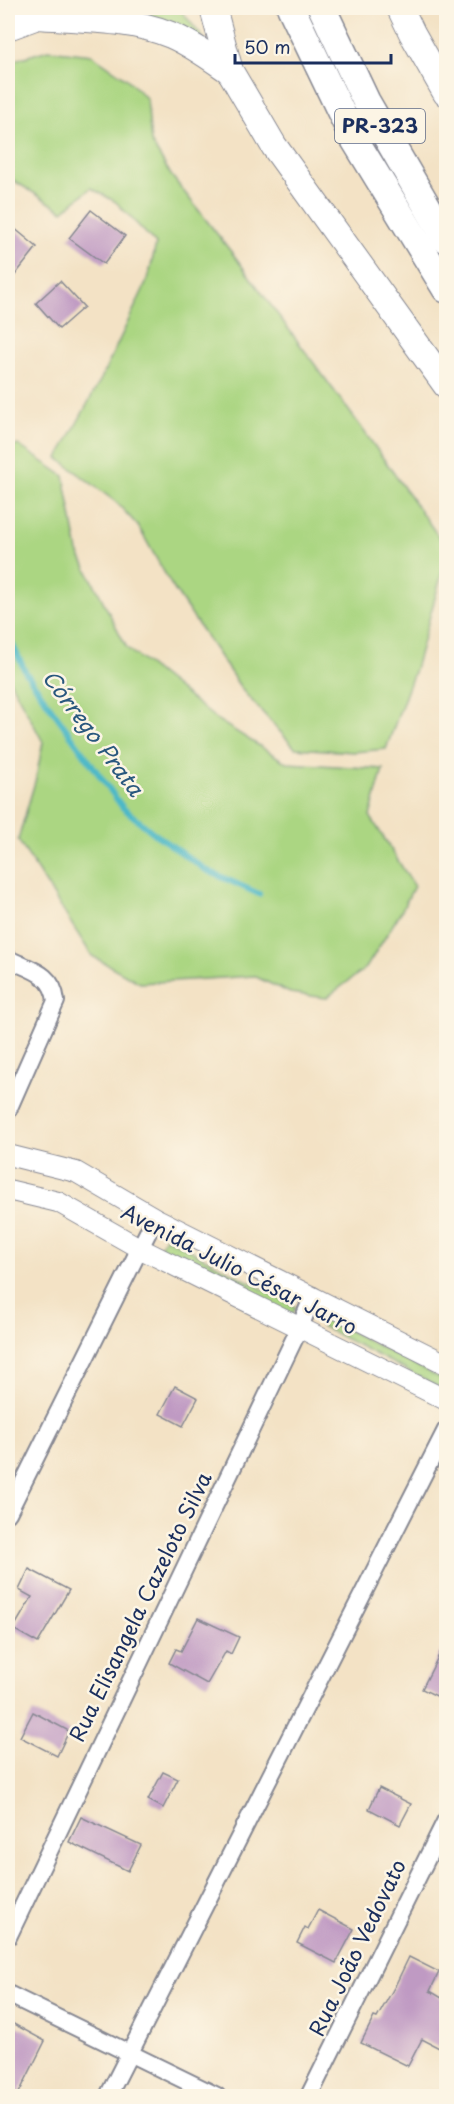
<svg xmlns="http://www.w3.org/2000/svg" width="454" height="2104" viewBox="0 0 454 2104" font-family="'Playpen Sans',sans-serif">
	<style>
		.green { fill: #abd682; stroke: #638270; stroke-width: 1.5 }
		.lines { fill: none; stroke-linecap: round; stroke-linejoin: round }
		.stream { stroke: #4bb8c7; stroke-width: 6 }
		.building { fill: #bf9ac3 }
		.minor-casing { stroke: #878892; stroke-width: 20 }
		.tertiary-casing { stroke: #878892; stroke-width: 22 }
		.primary-casing { stroke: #878892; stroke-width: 28 }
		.trunk-casing { stroke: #878892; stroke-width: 30 }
		.minor { stroke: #fff; stroke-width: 16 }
		.tertiary { stroke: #fff; stroke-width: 20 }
		.primary { stroke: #fff; stroke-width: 26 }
		.trunk { stroke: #fff; stroke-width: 27 }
		.labels { text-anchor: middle; stroke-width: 5; stroke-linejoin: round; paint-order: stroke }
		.shield { fill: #fcf5e5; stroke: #5e6a86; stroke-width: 1.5 }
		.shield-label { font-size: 20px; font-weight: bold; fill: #1b2f5e }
		.street-label { font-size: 21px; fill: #1b2f5e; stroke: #fcf5e5 }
		.water-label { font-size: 22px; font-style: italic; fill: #29587e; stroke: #fcf5e5 }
	</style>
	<rect width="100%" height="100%" fill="#fcf5e5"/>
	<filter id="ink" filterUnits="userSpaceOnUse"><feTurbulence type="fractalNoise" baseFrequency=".0167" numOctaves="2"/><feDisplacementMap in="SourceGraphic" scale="12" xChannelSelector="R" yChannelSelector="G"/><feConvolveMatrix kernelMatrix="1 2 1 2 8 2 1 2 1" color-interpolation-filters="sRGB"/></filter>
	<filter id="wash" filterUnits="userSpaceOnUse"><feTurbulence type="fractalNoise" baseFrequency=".008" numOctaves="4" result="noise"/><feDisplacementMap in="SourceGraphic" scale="24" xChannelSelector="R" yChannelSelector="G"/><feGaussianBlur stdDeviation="1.35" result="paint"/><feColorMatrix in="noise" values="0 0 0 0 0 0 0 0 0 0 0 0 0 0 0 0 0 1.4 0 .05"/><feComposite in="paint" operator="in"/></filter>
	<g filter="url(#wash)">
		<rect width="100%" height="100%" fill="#f3e2c5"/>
		<g class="green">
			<path d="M154,8H179L204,39L118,14Z"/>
			<path d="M48,50L92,55L127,79L147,99L151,142L171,175L236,258L361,427L446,547V559L415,669L386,749L354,752L295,748L243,691L172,586L138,526L117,503L58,458L101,379L148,279L156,244L116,202L91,188L63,211L8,177V62Z"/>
			<path d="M18,445L64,476L78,552L127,648L219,721L287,763L383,769L370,816L414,886L401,912L366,968L326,998L290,993L254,976L140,983L92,956L18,840L36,778L43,742L8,677V447Z"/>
			<path d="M165,1237L296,1307L290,1319L159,1249Z"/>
			<path d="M325,1318L446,1381V1391L321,1326Z"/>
		</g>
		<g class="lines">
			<path class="stream" d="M8,635L26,673L123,808L155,834L206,870L259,894"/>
		</g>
		<g id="blocks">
			<g class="building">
				<path d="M91,210L125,236L104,264L69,238Z"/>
				<path d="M8,223L37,247L8,284Z"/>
				<path d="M60,281L84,307L59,329L36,303Z"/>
				<path d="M175,1386L198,1398L183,1426L160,1414Z"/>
				<path d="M29,1569L69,1590L38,1643L13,1629L32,1597L19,1590Z"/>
				<path d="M198,1618L239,1637L231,1654L226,1651L207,1684L169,1663L176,1649L181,1651Z"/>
				<path d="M447,1639V1701L422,1689Z"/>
				<path d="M33,1712L69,1731L57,1756L20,1737Z"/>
				<path d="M163,1772L178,1779L163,1808L148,1800Z"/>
				<path d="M379,1788L411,1804L400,1825L369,1809Z"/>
				<path d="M81,1817L141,1845L128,1871L69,1842Z"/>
				<path d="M318,1910L354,1929L336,1963L297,1943L305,1927L308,1929Z"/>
				<path d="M409,1957L439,1972L430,1991L447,2001V2052L422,2039L408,2066L361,2043L374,2017L377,2018L395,1986Z"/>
				<path d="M8,2021L45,2041L17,2097H8Z"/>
			</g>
		</g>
	</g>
	<g filter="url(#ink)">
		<use href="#blocks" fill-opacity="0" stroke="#878892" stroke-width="1.5"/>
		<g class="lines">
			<defs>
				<g id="minor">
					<path d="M8,959C31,970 53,973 56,1001L8,1110"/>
					<path d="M8,1513L155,1218"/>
					<path d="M8,1937L299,1329L313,1296"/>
					<path d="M8,1994L217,2096"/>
					<path d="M108,2096L446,1430"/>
					<path d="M309,2096L446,1820"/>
				</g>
				<g id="tertiary">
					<path d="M8,1155L76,1172L155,1218L446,1364"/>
					<path d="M8,1190L58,1202L141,1249L446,1400"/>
				</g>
				<g id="primary">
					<path d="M213,8L230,71L274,146L446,385"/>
					<path d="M400,8L412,33L446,93"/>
					<path d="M37,16C81,19 129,18 171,35C192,44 211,58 230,71"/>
					<path d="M8,27L51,11"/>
				</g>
				<g id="trunk">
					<path d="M291,8L353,137L446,289"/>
					<path d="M322,8L366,101L446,239"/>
				</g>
			</defs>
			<use href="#minor" class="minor-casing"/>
			<use href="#tertiary" class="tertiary-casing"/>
			<use href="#primary" class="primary-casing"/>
			<use href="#trunk" class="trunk-casing"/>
			<use href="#minor" class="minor"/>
			<use href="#tertiary" class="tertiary"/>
			<use href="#primary" class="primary"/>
			<use href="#trunk" class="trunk"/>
		</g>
	</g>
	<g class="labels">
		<rect class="shield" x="335" y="109" width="90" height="34" rx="4.5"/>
		<g class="shield-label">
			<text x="380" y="133">PR-323</text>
		</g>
		<g class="street-label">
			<text transform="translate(239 1270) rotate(27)" y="7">Avenida Julio César Jarro</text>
			<text transform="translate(141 1607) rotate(-64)" y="7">Rua Elisangela Cazeloto Silva</text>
			<text transform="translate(358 1948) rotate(-64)" y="7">Rua João Vedovato</text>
		</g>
		<g class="water-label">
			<text transform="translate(93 733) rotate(53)" y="8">Córrego Prata</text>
		</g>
	</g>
	<rect width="454" height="2104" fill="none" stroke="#fcf5e5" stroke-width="30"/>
	<path d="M235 54v9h156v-9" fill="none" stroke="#1b2f5e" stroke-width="3"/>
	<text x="244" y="54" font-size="18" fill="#1b2f5e" stroke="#fcf5e5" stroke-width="4.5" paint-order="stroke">50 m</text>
</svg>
